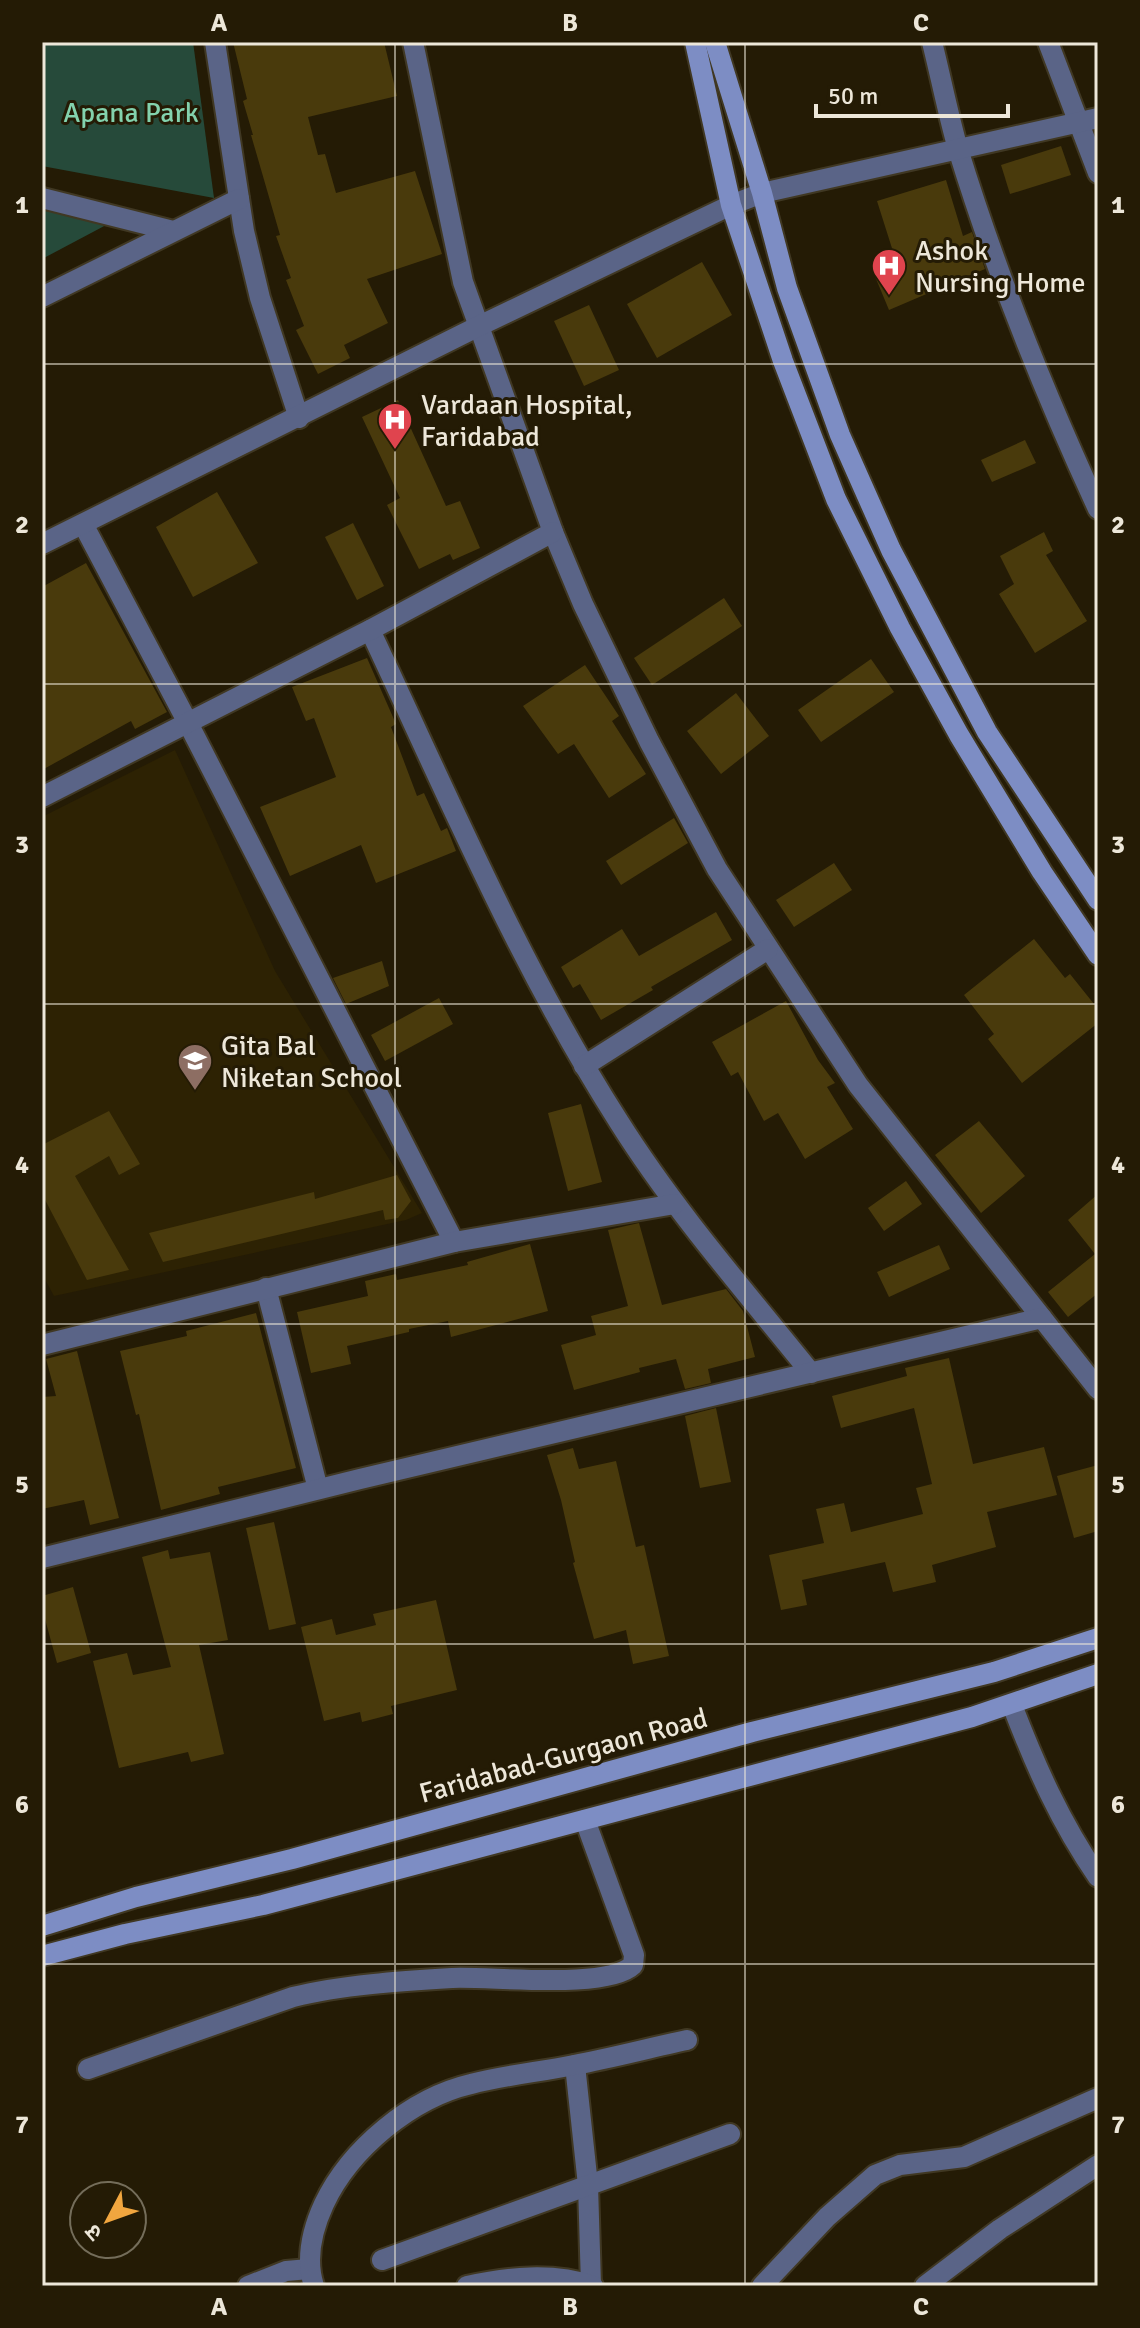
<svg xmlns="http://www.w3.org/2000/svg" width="1140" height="2328" viewBox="0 0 1140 2328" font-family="Signika,'Noto Sans Devanagari',sans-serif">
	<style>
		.built { fill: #2d2203 }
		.green { fill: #264a3a }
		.building { fill: #493a0c }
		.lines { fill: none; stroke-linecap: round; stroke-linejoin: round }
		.street-casing { stroke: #403823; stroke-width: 24 }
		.secondary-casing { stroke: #403823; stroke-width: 24 }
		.street { stroke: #5a6487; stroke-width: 20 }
		.secondary { stroke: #7d8dc4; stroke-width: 20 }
		.grid { fill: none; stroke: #ede7d9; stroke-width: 2; stroke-opacity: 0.55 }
		.labels { text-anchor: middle; stroke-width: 6; stroke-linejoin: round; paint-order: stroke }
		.park-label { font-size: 28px; fill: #83d2ad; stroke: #241b05 }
		.poi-label { font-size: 28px; fill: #ede7d9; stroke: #241b05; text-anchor: start }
		.street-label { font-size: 28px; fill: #ede7d9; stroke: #241b05 }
		.neatline { fill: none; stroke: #ede7d9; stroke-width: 3 }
		.grid-label { font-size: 26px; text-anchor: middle; font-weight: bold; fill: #ede7d9 }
	</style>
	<rect width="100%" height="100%" fill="#241b05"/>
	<path class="built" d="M175,750L275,971L422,1213L406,1220L54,1296L42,1274V817Z"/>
	<g class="green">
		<path d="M42,42H193L214,198L42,166Z"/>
		<path d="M42,210L108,224L42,259Z"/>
	</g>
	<g class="building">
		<path d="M233,42H384L397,96L308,117L318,155L325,154L336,193L415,171L442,254L367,279L388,323L344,345L350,358L318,374L296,330L304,326L286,280L291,278L276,236L280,235L251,135H253L243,101L247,99Z"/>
		<path d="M1061,146L1071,175L1010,194L1001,165Z"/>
		<path d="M946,180L963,236L972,232L985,269L889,310L874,274L897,264L877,201Z"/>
		<path d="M702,262L732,315L657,358L627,304Z"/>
		<path d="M589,305L619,370L584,386L554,321Z"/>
		<path d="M398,400L446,506L460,501L480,548L453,560L450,554L419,569L387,505L400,498L362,417Z"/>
		<path d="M1025,440L1036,463L992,482L981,460Z"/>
		<path d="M217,492L258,563L193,597L156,527Z"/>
		<path d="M353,523L384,586L357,600L325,537Z"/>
		<path d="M1044,532L1053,551L1046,555L1087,621L1035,653L999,594L1014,584L1000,556Z"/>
		<path d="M86,563L167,712L135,729L131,721L42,770V587Z"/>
		<path d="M724,598L742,626L652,685L634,658Z"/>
		<path d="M367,658L396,724L391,727L417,796L424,793L441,831L447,828L456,851L376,883L361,845L290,876L260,807L336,777L314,718L306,721L292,687Z"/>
		<path d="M871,659L894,692L821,742L798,710Z"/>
		<path d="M585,665L619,716L612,721L646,774L609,798L574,744L558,754L523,706Z"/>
		<path d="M736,693L769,736L721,774L687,731Z"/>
		<path d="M674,818L688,843L621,885L606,861Z"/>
		<path d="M834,863L852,890L794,927L776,900Z"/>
		<path d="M716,912L732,940L651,987L653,990L601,1020L580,984L573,988L561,967L622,929L639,956Z"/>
		<path d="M1034,939L1065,978L1070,974L1098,1009V1023L1022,1083L988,1039L994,1034L964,995Z"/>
		<path d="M382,961L389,986L346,1004L333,978Z"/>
		<path d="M439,998L453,1024L385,1061L371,1035Z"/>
		<path d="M786,1001L818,1060L835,1083L827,1087L853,1129L805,1159L778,1113L764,1121L738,1072L731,1076L712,1042Z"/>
		<path d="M581,1104L602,1182L568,1191L548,1113Z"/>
		<path d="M109,1111L140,1164L119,1175L109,1156L75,1176L129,1270L87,1280L42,1194V1145Z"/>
		<path d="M979,1121L1025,1176L981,1213L935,1155Z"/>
		<path d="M397,1175L411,1201L398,1218L385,1220L383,1210L163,1262L149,1233L314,1192L315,1199Z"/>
		<path d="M906,1181L922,1204L884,1231L868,1208Z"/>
		<path d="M1098,1194V1293L1068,1317L1048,1292L1095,1254L1068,1220Z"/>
		<path d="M639,1223L662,1305L726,1289L743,1311L755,1357L708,1369L711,1383L685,1389L676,1359L639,1368L640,1372L574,1390L561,1345L596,1335L591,1316L628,1306L608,1230Z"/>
		<path d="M530,1244L548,1311L451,1337L448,1321L409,1329V1332L347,1346L351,1364L311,1373L297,1312L368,1296L365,1281L396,1274L397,1280L468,1265L467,1262Z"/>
		<path d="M939,1245L950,1269L889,1297L877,1272Z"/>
		<path d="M256,1313L296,1468L218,1487L220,1494L161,1510L139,1414L136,1415L120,1351L187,1336L186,1331Z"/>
		<path d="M77,1351L119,1518L90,1525L84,1500L42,1509V1397L56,1396L46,1359Z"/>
		<path d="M949,1358L973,1464L1044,1447L1057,1495L987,1512L996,1547L932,1565L936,1582L893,1592L885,1562L802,1580L807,1605L781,1610L769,1555L824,1543L816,1509L844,1503L851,1532L923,1514L916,1488L932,1484L914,1408L841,1428L832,1396L907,1376L905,1368Z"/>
		<path d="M716,1408L731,1482L700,1488L685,1416Z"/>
		<path d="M573,1448L579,1469L616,1461L636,1547L644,1545L669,1656L633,1664L626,1630L594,1639L573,1563L575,1562L561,1500L547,1455Z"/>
		<path d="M1098,1465V1531L1074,1538L1057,1476Z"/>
		<path d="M274,1522L296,1624L269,1630L246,1528Z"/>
		<path d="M168,1550L170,1559L210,1552L228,1640L199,1645L224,1754L191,1762L188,1752L119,1768L93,1661L127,1653L133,1675L171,1667L142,1557Z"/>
		<path d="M73,1587L91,1653L57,1663L42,1608V1596Z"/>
		<path d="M436,1600L457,1690L391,1706L393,1714L362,1722L360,1712L324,1721L301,1627L332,1619L336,1635L376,1625L373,1614Z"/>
	</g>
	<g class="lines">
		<defs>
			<g id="street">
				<path d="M215,42L244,231L260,298L299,418"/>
				<path d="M413,42L463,282L553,532L583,604L649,741L717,869L858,1085L1098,1389"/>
				<path d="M932,42C941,78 948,114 958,149C996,273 1044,392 1098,509"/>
				<path d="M1048,42L1098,173"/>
				<path d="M42,198L173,231"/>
				<path d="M42,297L239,199"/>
				<path d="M83,524L188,723L454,1242"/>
				<path d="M42,544L479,326L731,205L762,193L1098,118"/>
				<path d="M370,630C448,796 520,967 619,1122C675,1211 745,1291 811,1373"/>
				<path d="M42,797L370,630L553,532"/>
				<path d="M584,1066L768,949"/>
				<path d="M266,1288L318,1489"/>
				<path d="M42,1345L454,1242L675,1204"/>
				<path d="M42,1558L360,1479L1042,1318"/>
				<path d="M1012,1705C1036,1767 1060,1822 1098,1877"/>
				<path d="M575,2065L588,2185L591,2285"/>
				<path d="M88,2069L293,1997C341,1985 402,1981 452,1978C491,1976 607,1990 633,1965L634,1955L585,1820"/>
				<path d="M382,2260L730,2134"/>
				<path d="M248,2286L286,2271L309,2269"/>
				<path d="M314,2286C305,2258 312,2230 324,2204C350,2149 411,2098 471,2084C505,2075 540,2072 574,2065C612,2058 649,2048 687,2040"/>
				<path d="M467,2286C508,2277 553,2272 593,2286"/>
				<path d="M762,2286L827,2217L875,2175L900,2165L964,2157L1098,2098"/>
				<path d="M925,2286L1000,2229L1098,2165"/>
			</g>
			<g id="secondary">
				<path d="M695,42L731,205L783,361L836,499L900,628L959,735L1042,872L1098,955"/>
				<path d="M715,42L762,193L787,288L840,435L891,550L987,732L1098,900"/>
				<path d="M42,1926L136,1897L292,1859L752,1732L994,1672L1098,1638"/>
				<path d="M42,1956L125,1934L263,1905L972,1717L1098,1674"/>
			</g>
		</defs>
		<use href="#street" class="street-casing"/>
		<use href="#secondary" class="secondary-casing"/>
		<use href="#street" class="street"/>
		<use href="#secondary" class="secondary"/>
	</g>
	<path class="grid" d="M395,42V2286M745,42V2286M42,364H1098M42,684H1098M42,1004H1098M42,1324H1098M42,1644H1098M42,1964H1098"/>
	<defs>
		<symbol id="hospital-pin" viewBox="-11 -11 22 30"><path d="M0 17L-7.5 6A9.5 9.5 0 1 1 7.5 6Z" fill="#e0444e" stroke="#241b05"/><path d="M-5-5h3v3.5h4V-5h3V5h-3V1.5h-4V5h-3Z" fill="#fff"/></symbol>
		<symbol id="school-pin" viewBox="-11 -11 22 30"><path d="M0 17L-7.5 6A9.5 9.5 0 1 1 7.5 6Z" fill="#8d6e63" stroke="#241b05"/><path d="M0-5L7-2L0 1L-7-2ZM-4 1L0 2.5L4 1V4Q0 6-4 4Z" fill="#fff"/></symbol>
	</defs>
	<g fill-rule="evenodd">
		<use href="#hospital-pin" x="869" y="246" width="40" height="54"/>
		<use href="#hospital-pin" x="375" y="400" width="40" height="54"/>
		<use href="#school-pin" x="175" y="1041" width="40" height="54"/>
	</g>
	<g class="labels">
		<g class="park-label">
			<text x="131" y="122">Apana Park</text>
		</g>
		<g class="poi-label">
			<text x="915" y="260">Ashok<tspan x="915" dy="32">Nursing Home</tspan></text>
			<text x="421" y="414">Vardaan Hospital,<tspan x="421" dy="32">Faridabad</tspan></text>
			<text x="221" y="1055">Gita Bal<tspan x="221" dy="32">Niketan School</tspan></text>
		</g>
		<g class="street-label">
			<text transform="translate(563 1755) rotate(-15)" y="10">Faridabad-Gurgaon Road</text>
		</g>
	</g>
	<rect width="1140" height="2328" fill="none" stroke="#241b05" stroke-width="88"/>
	<g transform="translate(108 2220) rotate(229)"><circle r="38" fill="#241b05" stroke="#746d5a" stroke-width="2"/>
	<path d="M0-6L14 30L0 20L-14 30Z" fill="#f1a63f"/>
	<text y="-12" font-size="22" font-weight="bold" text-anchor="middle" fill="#ede7d9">उ</text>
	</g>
	<path d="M816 104v12h192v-12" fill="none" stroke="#ede7d9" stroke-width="4"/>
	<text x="828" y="104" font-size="24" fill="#ede7d9" stroke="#241b05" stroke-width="6" paint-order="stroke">50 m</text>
	<rect x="44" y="44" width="1052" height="2240" class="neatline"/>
	<g class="grid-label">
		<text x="219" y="31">A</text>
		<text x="570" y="31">B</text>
		<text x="921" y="31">C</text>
		<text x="22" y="213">1</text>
		<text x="1118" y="213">1</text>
		<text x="22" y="533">2</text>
		<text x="1118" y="533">2</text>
		<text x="22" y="853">3</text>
		<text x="1118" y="853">3</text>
		<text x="22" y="1173">4</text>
		<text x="1118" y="1173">4</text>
		<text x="22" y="1493">5</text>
		<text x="1118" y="1493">5</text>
		<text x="22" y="1813">6</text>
		<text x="1118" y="1813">6</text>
		<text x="22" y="2133">7</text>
		<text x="1118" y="2133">7</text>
		<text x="219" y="2315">A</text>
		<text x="570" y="2315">B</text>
		<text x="921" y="2315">C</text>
	</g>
</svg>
